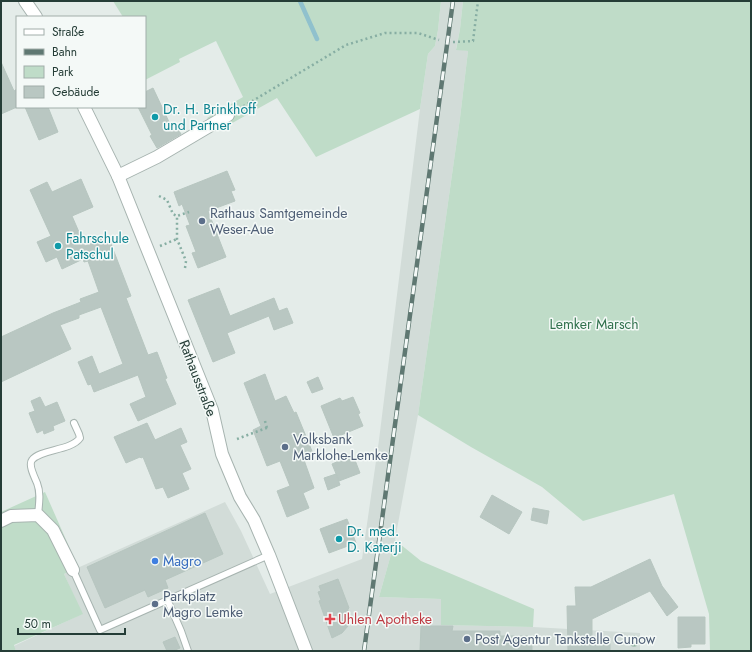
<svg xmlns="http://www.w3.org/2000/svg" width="752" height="652" viewBox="0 0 752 652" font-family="Jost,sans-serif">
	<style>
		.built { fill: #d2dcd8 }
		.green { fill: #bfdcc8 }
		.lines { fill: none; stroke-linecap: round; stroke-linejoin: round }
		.stream { stroke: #90c1cd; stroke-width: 4.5 }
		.building { fill: #b9c7c2; stroke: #b7c6c0 }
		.lane-casing { stroke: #a7b4b0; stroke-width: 8 }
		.street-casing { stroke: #a7b4b0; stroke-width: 14 }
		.path { stroke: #87aea3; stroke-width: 2.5; stroke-dasharray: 2 3; stroke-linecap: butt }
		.lane { stroke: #fff; stroke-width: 6 }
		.street { stroke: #fff; stroke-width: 12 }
		.rail-casing { stroke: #5f7872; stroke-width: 4.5 }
		.rail { stroke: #f4f9f7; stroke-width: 3; stroke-dasharray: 9; stroke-linecap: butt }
		.tree { fill: #82a893 }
		.culture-dot { fill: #0f9aa8; stroke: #f4f9f7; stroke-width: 1.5 }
		.service-dot { fill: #5c6f8a; stroke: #f4f9f7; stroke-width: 1.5 }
		.shop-dot { fill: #3f7fe0; stroke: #f4f9f7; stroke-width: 1.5 }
		.health-dot { fill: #e0444e; stroke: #f4f9f7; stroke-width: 1.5 }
		.labels { text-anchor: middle; stroke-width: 3; stroke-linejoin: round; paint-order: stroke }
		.culture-label { font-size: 14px; fill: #0d838f; stroke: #f4f9f7; text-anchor: start }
		.service-label { font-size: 14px; fill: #4e5e75; stroke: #f4f9f7; text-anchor: start }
		.park-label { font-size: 14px; fill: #31714d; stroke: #f4f9f7 }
		.street-label { font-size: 14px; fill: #253d37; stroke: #f4f9f7 }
		.shop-label { font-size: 14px; fill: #366cbe; stroke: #f4f9f7; text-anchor: start }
		.health-label { font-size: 14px; fill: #be3a42; stroke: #f4f9f7; text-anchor: start }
	</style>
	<rect width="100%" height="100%" fill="#e4ece9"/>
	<path class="built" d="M441,1H463L460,29L456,49L468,51L460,118L418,415L395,540L379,597L441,599L442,625L533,627L640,633V651H16L14,646L82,614L64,574L225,502L241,531L270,594L362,559L379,440L420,109L428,54L435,46L438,30Z"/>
	<g class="green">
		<path d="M113,1H441L438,30L435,46L428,54L420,109L316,157L277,98L218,131L207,118L243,97L216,41L179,59L180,62L145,80V17H123Z"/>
		<path d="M463,1H751V651H710L709,614L674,494L583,521L542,487L471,447L418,415L460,118L468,51L456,50L460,29Z"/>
		<path d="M45,492L78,567L64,574L83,614L14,645L16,651H1V512Z"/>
		<path d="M395,540L421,561L534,609L533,627L441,625V599L379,597Z"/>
	</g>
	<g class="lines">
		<path class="stream" d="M300,1L317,39"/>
	</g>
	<g class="building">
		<path d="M1,62L14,91L17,89V107L1,114Z"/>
		<path d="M153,88L170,124L173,122L181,134L157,148L150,136L152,135L138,107H145V92Z"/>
		<path d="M25,107H48L58,132L39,140Z"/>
		<path d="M227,171L235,190L231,191L235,201L208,211L226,257L198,268L192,253L196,252L186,226L190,225L182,204L179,206L174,192Z"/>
		<path d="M81,179L93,207L72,216L85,246L108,236L131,296L126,298L148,355L157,352L167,378L165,379L176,404L138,421L130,404L146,397L138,375L94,392L91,384L88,385L78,362L92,356L99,374L123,364L101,307L79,315V318L60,325L71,349L1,382V337L53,313L81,302L80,299L99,292L88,261L84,262L83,259L62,269L57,257L46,262L37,242L51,236L30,190L47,182L52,192Z"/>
		<path d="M219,288L230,316L274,298L279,311L287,308L293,323L274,330L269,316L227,333L235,353L213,362L188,300Z"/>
		<path d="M265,374L275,401L286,396L294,413L296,412L314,456L304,460L314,488L303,493L309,508L287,517L277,491L290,486L280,461L267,466L253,430L261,426L244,383Z"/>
		<path d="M318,377L323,389L312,393L307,382Z"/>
		<path d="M40,397L45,407L57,402L65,421L53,426L54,430L44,434L43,430L37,433L29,413L35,411L31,401Z"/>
		<path d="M353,397L360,413L358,414L363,426L334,438L321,406L340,398L342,401Z"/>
		<path d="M147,423L155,440L181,428L187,442L180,445L191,469L182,473L189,489L168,498L163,487L156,489L143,457L141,458L140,457L126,463L114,437Z"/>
		<path d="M353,455L360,473L339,481L332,464Z"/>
		<path d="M336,474L340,485L328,490L324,478Z"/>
		<path d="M492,495L522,512L509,534L480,517Z"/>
		<path d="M533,508L549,511L547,524L531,520Z"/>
		<path d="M205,513L223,554L165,580L168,588L148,597L145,590L105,608L87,567Z"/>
		<path d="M347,519L356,543L329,553L320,529Z"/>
		<path d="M650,559L662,586L678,607L667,616L650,591L592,619V639H610V651H568L567,606H576L575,587H591Z"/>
		<path d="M338,579L349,608L348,609V626L342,633L332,638L319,601L321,600L318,592L321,591L319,586Z"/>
		<path d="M678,617H705V644H691V647L678,648Z"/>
		<path d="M421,626H453L452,631H500V636H532V651H420Z"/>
		<path d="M175,637L180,648L173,651H167L163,642Z"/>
	</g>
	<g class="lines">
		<defs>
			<g id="lane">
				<path d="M38,515C39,504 41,493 37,483C35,478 28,465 32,460C40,449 71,451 80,438L79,434L74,423"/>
				<path d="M73,570L100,630L269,555"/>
				<path d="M167,599L181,631L188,651"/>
			</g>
			<g id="street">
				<path d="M25,1L36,17"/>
				<path d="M84,107L118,176L212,410L222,454L240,497L254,520L269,555L306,651"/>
				<path d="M118,176L157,157L228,115"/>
				<path d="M1,521L11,516L38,515L53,530L73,570"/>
			</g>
		</defs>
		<use href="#lane" class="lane-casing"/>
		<use href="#street" class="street-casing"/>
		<g class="path">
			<path d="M453,42L473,41L478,1"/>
			<path d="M239,109L346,45L385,33H418L439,40"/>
			<path d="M159,196L167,200L173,214L177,216"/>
			<path d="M160,246L177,239"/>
			<path d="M185,268L186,261L177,239V216L189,212"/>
			<path d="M265,421L267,428"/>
			<path d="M237,439L269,427"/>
		</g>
		<use href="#lane" class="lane"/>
		<use href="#street" class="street"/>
		<defs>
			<path id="rail" d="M364,651L453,1"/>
		</defs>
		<use href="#rail" class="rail-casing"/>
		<use href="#rail" class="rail"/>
	</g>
	<circle class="tree" cx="634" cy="641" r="5.5"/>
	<g class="culture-dot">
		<circle cx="155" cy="117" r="4"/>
		<circle cx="58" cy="246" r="4"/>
		<circle cx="339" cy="539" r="4"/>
	</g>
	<g class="service-dot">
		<circle cx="202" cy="221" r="4"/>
		<circle cx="285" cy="447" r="4"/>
		<circle cx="155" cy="604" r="4"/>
		<circle cx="467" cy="639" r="4"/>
	</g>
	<circle class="shop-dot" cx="155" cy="561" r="4"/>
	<path class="health-dot" d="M328 613h4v4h4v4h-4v4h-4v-4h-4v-4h4z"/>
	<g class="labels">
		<g class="culture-label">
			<text x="163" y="114">Dr. H. Brinkhoff<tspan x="163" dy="16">und Partner</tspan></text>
			<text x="66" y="243">Fahrschule<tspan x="66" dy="16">Patschul</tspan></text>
			<text x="347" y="536">Dr. med.<tspan x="347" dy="16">D. Katerji</tspan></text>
		</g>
		<g class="service-label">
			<text x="210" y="218">Rathaus Samtgemeinde<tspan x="210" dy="16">Weser-Aue</tspan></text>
			<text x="293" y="444">Volksbank<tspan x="293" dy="16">Marklohe-Lemke</tspan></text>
			<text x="163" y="601">Parkplatz<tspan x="163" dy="16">Magro Lemke</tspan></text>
			<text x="475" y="644">Post Agentur Tankstelle Cunow</text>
		</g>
		<g class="park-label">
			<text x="594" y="329">Lemker Marsch</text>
		</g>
		<g class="street-label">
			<text transform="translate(198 378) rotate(69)" y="5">Rathausstraße</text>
		</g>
		<g class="shop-label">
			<text x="163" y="566">Magro</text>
		</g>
		<g class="health-label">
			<text x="338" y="624">Uhlen Apotheke</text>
		</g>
	</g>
	<rect width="752" height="652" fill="none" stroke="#253d37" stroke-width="4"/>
	<rect x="16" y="16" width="130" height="92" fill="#f4f9f7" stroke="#a1aeaa"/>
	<rect x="24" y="29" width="20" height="6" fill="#ffffff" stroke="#a1aeaa"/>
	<text x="52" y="36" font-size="12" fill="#253d37">Straße</text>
	<rect x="24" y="49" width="20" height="6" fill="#5f7872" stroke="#a1aeaa"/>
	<text x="52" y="56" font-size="12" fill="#253d37">Bahn</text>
	<rect x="24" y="66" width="20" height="12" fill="#bfdcc8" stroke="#a1aeaa"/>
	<text x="52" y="76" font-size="12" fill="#253d37">Park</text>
	<rect x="24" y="86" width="20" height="12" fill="#b9c7c2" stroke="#a1aeaa"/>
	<text x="52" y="96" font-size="12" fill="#253d37">Gebäude</text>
	<path d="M18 628v6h107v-6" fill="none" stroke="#253d37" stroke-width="2"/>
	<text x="24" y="628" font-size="12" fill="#253d37" stroke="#f4f9f7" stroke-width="3" paint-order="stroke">50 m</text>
</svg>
